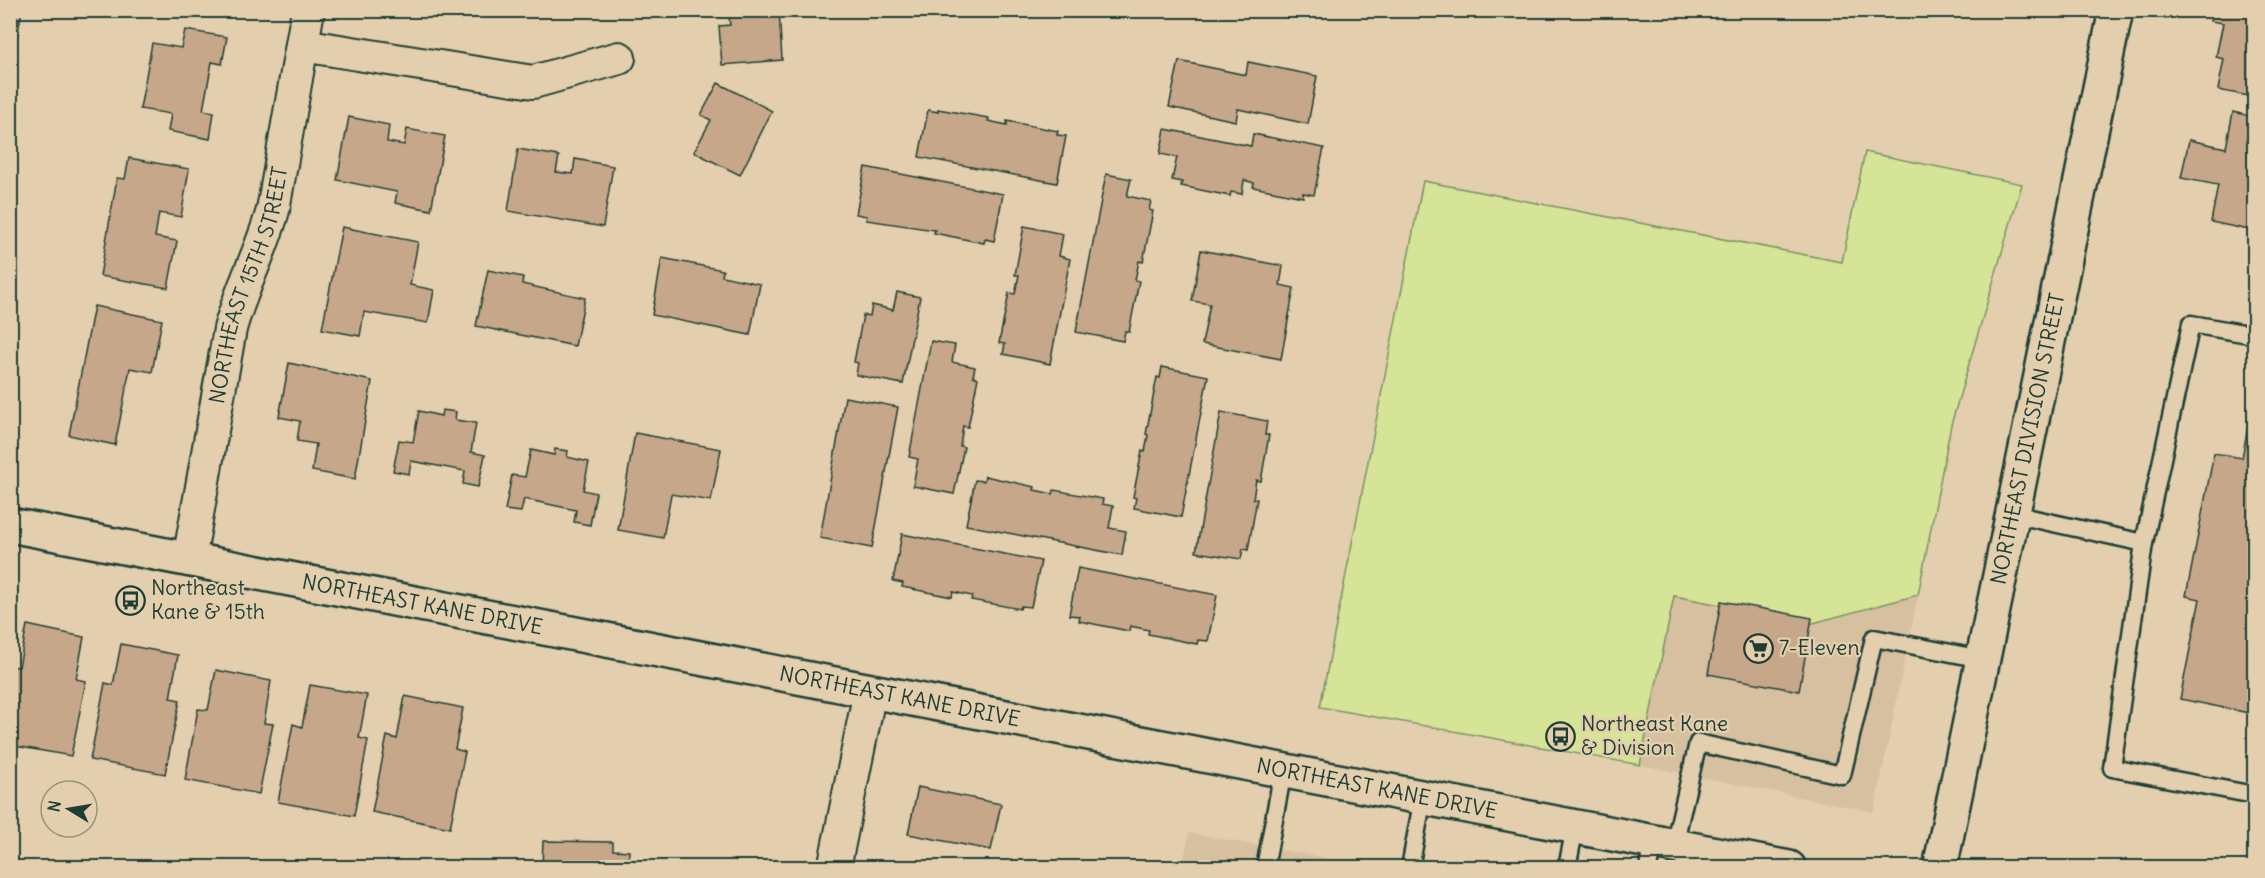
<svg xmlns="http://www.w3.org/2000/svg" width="2265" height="878" viewBox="0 0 2265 878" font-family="Delius,sans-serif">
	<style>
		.built { fill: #d7c0a0 }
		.green { fill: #d6e498; stroke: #7a9066; stroke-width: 1.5 }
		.building { fill: #c7a789; stroke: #1f3d34; stroke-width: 1.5 }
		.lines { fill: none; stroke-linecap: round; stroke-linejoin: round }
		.lane-casing { stroke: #1f3d34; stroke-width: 21 }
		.street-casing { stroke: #1f3d34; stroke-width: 36 }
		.secondary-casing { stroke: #1f3d34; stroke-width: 38 }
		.primary-casing { stroke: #1f3d34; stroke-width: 38 }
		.lane { stroke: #e3cfad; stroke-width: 16 }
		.street { stroke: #e3cfad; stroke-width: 32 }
		.secondary { stroke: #e3cfad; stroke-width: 33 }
		.primary { stroke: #e3cfad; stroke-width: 33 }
		.labels { text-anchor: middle; stroke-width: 4.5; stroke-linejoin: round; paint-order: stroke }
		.street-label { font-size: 21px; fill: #1f3d34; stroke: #e3cfad }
		.poi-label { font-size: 21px; fill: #1f3d34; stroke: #e3cfad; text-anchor: start }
	</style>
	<rect width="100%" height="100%" fill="#e3cfad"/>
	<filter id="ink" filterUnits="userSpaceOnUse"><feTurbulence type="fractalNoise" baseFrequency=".0167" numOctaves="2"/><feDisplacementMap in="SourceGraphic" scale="12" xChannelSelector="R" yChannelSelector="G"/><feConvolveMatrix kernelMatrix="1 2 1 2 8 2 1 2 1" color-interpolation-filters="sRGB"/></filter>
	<g filter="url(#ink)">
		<g class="built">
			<path d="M1918,595L1874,812L1640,765L1674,596L1813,623Z"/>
			<path d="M1189,833L1375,867L1182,868Z"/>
		</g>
		<path class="green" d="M1865,152L2022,184L1951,425L1918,595L1813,623L1674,596L1640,765L1320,707L1423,181L1842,262Z"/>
		<g class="building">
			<path d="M10,10H22L10,76Z"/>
			<path d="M728,10H779L782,60L722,65L719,26L730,25Z"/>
			<path d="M2212,10H2254V97L2218,90L2224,59L2216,57L2223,23L2210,21Z"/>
			<path d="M185,30L227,37L222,64L212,62L203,110L214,112L210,139L168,131L171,114L140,109L152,43L181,48Z"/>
			<path d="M1179,61L1246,75L1248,62L1317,76L1308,124L1238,109L1236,121L1169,107Z"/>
			<path d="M718,83L772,111L740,175L694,152L711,120L701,115Z"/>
			<path d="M938,109L989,118L988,121L1007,125V121L1058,131L1057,135L1066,136L1057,183L919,157L928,110L938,112Z"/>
			<path d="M2233,112L2254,117V231L2211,222L2218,185L2181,178L2189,140L2226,148Z"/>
			<path d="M349,117L389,125L387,142L404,145L407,129L445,136L431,210L395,203L397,192L337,180Z"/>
			<path d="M1165,129L1251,146L1253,134L1324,148L1314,195L1303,193V197L1253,187L1254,183L1244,180L1242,194L1231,192L1230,196L1181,186L1182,182L1172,180L1177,157L1160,154Z"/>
			<path d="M518,149L559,156L556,172L573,174L575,159L613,166L603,227L508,211Z"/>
			<path d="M129,158L189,169L181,217L159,213L155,237L177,241L168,288L100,276L117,178L125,179Z"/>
			<path d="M865,167L1003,194L994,241L985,239L984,243L934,233L935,230L866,220L867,216L856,214Z"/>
			<path d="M1106,174L1131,179L1127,196L1151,201L1149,210L1153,211L1143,262L1139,261L1135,280L1139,281L1129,332L1125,331L1123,341L1076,332Z"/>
			<path d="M1024,226L1063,234L1059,256L1070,259L1050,364L1003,354L1005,344L999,343L1009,293L1015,294L1019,275H1015Z"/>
			<path d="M342,227L418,242L410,285L434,290L428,323L364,312L360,336L322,329Z"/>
			<path d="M1201,250L1283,266L1280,285L1294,288L1281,359L1202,344L1210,304L1192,301Z"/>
			<path d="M662,258L723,270L722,276L760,284L750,335L652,315Z"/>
			<path d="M488,270L523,277L522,284L585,298L575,346L476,326Z"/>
			<path d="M897,292L920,297L903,384L856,375L858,363L854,362L863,315L870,316L872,305L893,310Z"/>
			<path d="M94,306L162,320L152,372L130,368L115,445L69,435Z"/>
			<path d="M931,341L955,345L952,362L975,367L973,376L978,378L968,427L963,426L960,446L964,447L954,494L913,486L918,459L909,457Z"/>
			<path d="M289,363L372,381L355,479L312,471L316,444L297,441L300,421L279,417Z"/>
			<path d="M1162,367L1208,376L1181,517L1134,508L1136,498L1133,497L1142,451L1145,452L1148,435L1146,434L1157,377L1160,378Z"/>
			<path d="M2254,395V714L2180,699L2200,599L2186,596L2214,453L2242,458Z"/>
			<path d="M845,397L898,407L872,548L820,538Z"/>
			<path d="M442,410L456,412L455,420L476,423L471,452L485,455L478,487L463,484L465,471L411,461L409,474L393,471L399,440L413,442L419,411L441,416Z"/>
			<path d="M1221,412L1267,421L1265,435H1269L1261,481L1256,480L1253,499H1257L1248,550L1243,549L1241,559L1196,552Z"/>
			<path d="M635,433L721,449L711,501L671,494L663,538L618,530Z"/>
			<path d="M555,449L568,451L567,457L589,462L583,490L596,493L590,525L574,522L576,510L524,499L521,512L505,510L512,475L525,477L531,450L554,455Z"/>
			<path d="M985,476L1035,487L1034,490L1053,494L1054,490L1103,499L1102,504L1113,506L1109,528L1126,531L1122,555L966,525L975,480L984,481Z"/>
			<path d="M902,534L1041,561L1031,607L1021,606L1020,609L971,600L972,596L953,592L952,597L902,587L903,583L893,581Z"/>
			<path d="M1078,568L1217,595L1208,641L1198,640L1197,644L1148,634L1149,630L1130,626L1129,631L1079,621L1080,616L1069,615Z"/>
			<path d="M1721,601L1812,618L1799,691L1708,674Z"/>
			<path d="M27,625L84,637L76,679L86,681L71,756L10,745V666L19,667Z"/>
			<path d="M121,644L178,655L170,698L180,700L165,774L90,760L105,683L113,685Z"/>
			<path d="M216,670L271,681L264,723L273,724L259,794L185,780L198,709L208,710Z"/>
			<path d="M310,685L367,695L359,738L368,740L354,816L278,802L293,724L302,727Z"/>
			<path d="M405,696L463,708L455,749L465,752L450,828L372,812L387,736L397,739Z"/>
			<path d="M918,787L1001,804L991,850L908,834Z"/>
			<path d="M543,841L613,842V850L629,851L628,868H542Z"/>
			<path d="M10,860L47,868H10Z"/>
		</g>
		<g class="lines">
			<defs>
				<g id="lane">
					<path d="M2254,335L2191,324L2144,543L2112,768L2254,795"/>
					<path d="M2012,514L2144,543"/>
					<path d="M1674,845L1698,743L1842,775L1874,638L1982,659"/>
					<path d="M1265,868L1283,771"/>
					<path d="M1410,868L1423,797"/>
					<path d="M1567,868L1575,827"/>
					<path d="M1648,868L1653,841"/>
				</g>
				<g id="street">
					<path d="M302,45L533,82L619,58"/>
					<path id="s1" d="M189,560L230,329C241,288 262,251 273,210L308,10"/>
					<path d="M834,868L870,691"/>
				</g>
				<g id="secondary">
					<path id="s2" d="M1940,868L2116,10"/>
				</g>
				<g id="primary">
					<path id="s3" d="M10,525L1789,868"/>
				</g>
			</defs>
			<use href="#lane" class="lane-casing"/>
			<use href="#street" class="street-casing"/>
			<use href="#secondary" class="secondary-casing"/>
			<use href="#primary" class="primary-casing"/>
			<use href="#lane" class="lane"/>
			<use href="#street" class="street"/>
			<use href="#secondary" class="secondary"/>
			<use href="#primary" class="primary"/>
		</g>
	</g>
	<defs>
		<symbol id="bus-ring" viewBox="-11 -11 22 22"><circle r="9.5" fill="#e3cfad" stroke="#1f3d34" stroke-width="1.5"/><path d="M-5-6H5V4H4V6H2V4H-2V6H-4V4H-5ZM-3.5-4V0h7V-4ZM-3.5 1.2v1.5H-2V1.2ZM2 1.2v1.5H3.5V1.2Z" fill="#1f3d34"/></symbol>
		<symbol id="supermarket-ring" viewBox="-11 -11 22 22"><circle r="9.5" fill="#e3cfad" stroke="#1f3d34" stroke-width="1.5"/><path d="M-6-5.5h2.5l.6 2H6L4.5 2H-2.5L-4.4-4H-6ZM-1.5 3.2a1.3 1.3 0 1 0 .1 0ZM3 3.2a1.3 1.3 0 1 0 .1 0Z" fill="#1f3d34"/></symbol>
	</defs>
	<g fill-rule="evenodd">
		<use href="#bus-ring" x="114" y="584" width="33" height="33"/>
		<use href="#supermarket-ring" x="1742" y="632" width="33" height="33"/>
		<use href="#bus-ring" x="1544" y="720" width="33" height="33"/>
	</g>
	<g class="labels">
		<g class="street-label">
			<text dy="7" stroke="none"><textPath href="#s1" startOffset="282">NORTHEAST 15TH STREET</textPath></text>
			<text dy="7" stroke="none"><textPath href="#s2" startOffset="438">NORTHEAST DIVISION STREET</textPath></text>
			<text dy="7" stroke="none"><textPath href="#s3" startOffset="420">NORTHEAST KANE DRIVE</textPath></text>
			<text dy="7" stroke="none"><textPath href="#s3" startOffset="906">NORTHEAST KANE DRIVE</textPath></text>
			<text dy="7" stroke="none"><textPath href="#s3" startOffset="1392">NORTHEAST KANE DRIVE</textPath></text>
		</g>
		<g class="poi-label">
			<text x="151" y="595">Northeast<tspan x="151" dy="24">Kane &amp; 15th</tspan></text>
			<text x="1779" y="655">7-Eleven</text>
			<text x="1581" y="731">Northeast Kane<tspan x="1581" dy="24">&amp; Division</tspan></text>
		</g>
	</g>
	<rect width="2265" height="878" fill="none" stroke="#e3cfad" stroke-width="36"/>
	<rect x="18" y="18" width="2229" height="842" fill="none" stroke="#1f3d34" stroke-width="2" filter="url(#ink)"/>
	<g transform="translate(69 809) rotate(281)"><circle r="28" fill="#e3cfad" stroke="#95957d" stroke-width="1.5"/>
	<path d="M0-4.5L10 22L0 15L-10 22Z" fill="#1f3d34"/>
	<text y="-9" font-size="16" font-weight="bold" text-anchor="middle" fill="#1f3d34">N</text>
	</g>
</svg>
